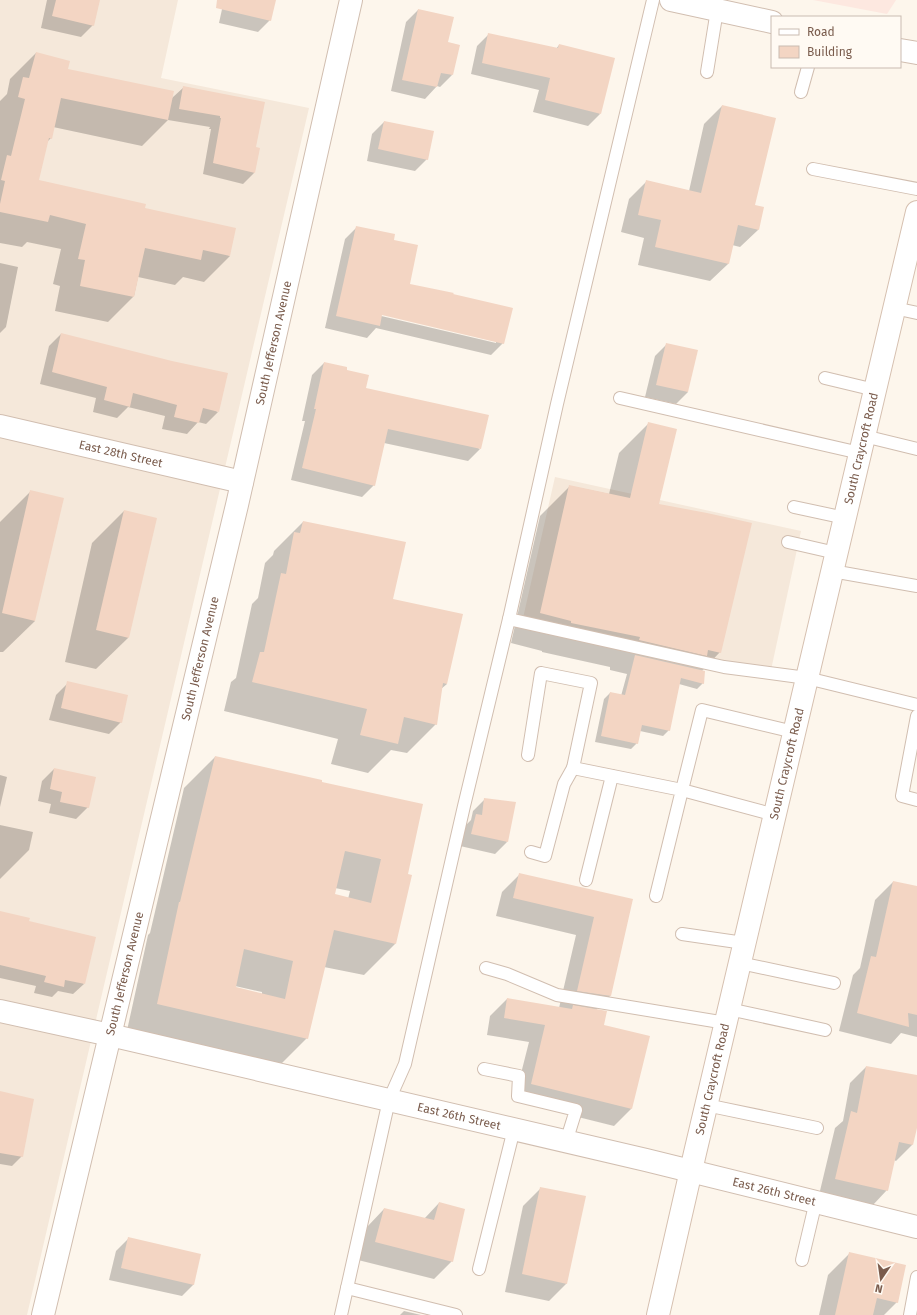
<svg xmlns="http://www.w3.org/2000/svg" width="917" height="1315" viewBox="0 0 917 1315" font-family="'Fira Sans',sans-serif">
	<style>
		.residential { fill: #f5e8da }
		.commercial { fill: #fde8e0 }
		.shadow { fill: #0003; fill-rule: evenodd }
		.building { fill: #f3d5c3; fill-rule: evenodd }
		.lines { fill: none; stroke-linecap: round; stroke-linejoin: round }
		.service-casing { stroke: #d1beb0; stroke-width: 14 }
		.minor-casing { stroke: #d1beb0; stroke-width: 24 }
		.tertiary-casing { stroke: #d1beb0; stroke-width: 24 }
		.secondary-casing { stroke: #d6c0b0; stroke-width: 24 }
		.service { stroke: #fff; stroke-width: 12 }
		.minor { stroke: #fff; stroke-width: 22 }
		.tertiary { stroke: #fff; stroke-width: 22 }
		.secondary { stroke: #fff; stroke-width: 22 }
		.labels { text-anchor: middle; stroke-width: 4; stroke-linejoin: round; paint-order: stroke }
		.street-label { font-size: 12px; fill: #7a5c4d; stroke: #fffaf3 }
	</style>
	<rect width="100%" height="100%" fill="#fdf6ec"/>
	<g class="residential">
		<path d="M0,0H178L161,78L309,108L27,1315H0Z"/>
		<path d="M555,477L801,531L771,670L523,618Z"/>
	</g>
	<path class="commercial" d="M813,0H896L887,14Z"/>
	<g class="shadow">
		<path d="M47,0H99L93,25L81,37L41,28Z"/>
		<path d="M224,0H275L270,20L258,32L219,23Z"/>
		<path d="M418,10L447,43L452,75L440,87L437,86L425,99L391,91L406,22Z"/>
		<path d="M489,34L556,49L559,45L600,114L588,126L533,112L539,90L471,74L477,46Z"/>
		<path d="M36,53L67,70L172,98L184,87L264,103L255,148L259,149L254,173L243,184L203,174L211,129H209L210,127L168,120L142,146L53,127L51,138L47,142L38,181L144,209L230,256L204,282L183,277L175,285L138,277L134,296L108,322L55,311L60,286L53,284L61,249L27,242L22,247L0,243V101L7,94L10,79Z"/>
		<path d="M722,106L754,206L758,230L740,247L732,245L728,264L710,281L638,265L644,238L621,232L629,199L647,181L689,191L704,124Z"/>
		<path d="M384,122L427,159L415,171L367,161L372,134Z"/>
		<path d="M357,227L393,241L409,285L452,295L503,343L491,355L376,328L367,338L325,328L345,239ZM377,313L496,341V343L377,315Z"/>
		<path d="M0,263L18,267L6,327L0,333Z"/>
		<path d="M61,334L218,412L206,424L198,422L187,434L162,429L165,416L128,407L117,418L93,412L96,398L40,384L49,346Z"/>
		<path d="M667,344L688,392L676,404L645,397L655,356Z"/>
		<path d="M324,363L345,371L365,389L480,449L468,461L384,443L374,485L362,497L291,480L305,421H302L312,375Z"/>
		<path d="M649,423L658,505L720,652L702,671L703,683L697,689L679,684L669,730L663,736L640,731L637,743L631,749L595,742L604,699L610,693L621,696L627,674L610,670V667L542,652V651L511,643L540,516L570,486L609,494L619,453Z"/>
		<path d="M31,491L35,621L3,652H0V522Z"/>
		<path d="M124,511L128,638L96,669L65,662L92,543Z"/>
		<path d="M303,522L392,600L447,684L441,689L436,724L407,753L391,750L368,773L331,764L338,739L224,711L231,682L236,678L252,604L258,598L265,563L273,555L274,551Z"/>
		<path d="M68,683L121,722L109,734L49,720L56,695Z"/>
		<path d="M215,757L407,875L395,944L364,975L324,967L307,1038L275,1070L126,1035L148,935L150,933L184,788ZM335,888L350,891L348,899L334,895ZM235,986L262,992V994L235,988Z"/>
		<path d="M54,769L88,807L76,819L49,813L51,804L38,801L42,781Z"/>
		<path d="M0,775L7,777L0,807Z"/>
		<path d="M485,799L507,842L495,854L460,846L464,827L471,820L473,811Z"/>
		<path d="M0,825L33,832L29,850L0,879Z"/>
		<path d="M520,874L632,900L610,996L596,1010L603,1025L631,1109L614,1126L514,1101L529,1042L487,1035L490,1016L507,999L559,1008L576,935L496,916L502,892Z"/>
		<path d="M893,882L917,887V1037L901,1033L891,1044L839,1031L853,975L860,968L875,900Z"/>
		<path d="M0,913L28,921L84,984L73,994L58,991L52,997L34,993L36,986L0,978Z"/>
		<path d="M866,1067L917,1076V1124L912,1145L896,1161L894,1160L887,1190L872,1206L819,1195L835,1128L843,1121L850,1083Z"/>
		<path d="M0,1092L22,1156L12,1166L0,1164Z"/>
		<path d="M541,1188L567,1283L549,1301L505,1292L523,1206Z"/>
		<path d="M439,1203L452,1261L434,1279L358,1260L367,1227L384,1209L424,1219Z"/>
		<path d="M128,1239L194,1284L182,1296L109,1280L116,1251Z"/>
		<path d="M850,1253L897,1302L884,1315H819L828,1275Z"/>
		<path d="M404,1311L421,1315H400Z"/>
	</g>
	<g class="building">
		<path d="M56,0H100L94,26L52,16Z"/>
		<path d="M217,0H276L271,21L216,8Z"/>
		<path d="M418,9L454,17L448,42L460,45L453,75L441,73L437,87L402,80Z"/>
		<path d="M488,33L558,48L559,44L615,58L601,114L545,100L550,78L482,63Z"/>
		<path d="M36,52L70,61L68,69L174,91L168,120L61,98L52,139L49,138L39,180L146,204L145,208L236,228L230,256L203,250L201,260L145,248L134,297L80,286L85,260L78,259L86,224L50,215L48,222L0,212V204L5,181L1,180L7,155L11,156L25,99L18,97L23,77L29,78Z"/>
		<path d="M183,86L265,102L256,147L260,148L255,173L213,163L221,118H220V116L179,109Z"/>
		<path d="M722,105L776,118L755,205L764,207L759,230L738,225L729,264L655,247L661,220L638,215L646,180L701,193Z"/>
		<path d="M384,121L434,131L428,160L378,149Z"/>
		<path d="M356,226L395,234L394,240L418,245L410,284L454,293L453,294L513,308L504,344L382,315L380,326L336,316Z"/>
		<path d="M61,333L172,361L228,373L219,412L203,408L199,423L174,417L177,405L133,393L130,407L104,400L107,387L52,372Z"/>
		<path d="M666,343L698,350L688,392L656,385Z"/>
		<path d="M324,362L347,367V370L369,375L366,388L489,415L481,449L388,429L375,486L302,468L316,409H314Z"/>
		<path d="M648,422L677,429L659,504L707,513L752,523L721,653L708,650L707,656L639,640L640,637L571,623V621L540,613L569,485L630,498Z"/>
		<path d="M30,490L64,498L35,621L2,613Z"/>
		<path d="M124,510L157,518L129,638L96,630Z"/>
		<path d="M303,521L406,542L393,599L463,614L447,684L443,683L437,725L404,717L398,744L360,735L367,709L252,682L260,652H264L281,573L286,574L294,532L300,533Z"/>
		<path d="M635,655L705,671L704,684L681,678L670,731L642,725L638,744L601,736L610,692L625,695Z"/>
		<path d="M67,681L128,695L122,723L61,708Z"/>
		<path d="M215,756L322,780V782L423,804L408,874L412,875L396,944L334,930L308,1039L157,1004L179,902H180ZM345,851L381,859L371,903L335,894ZM244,949L293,961L285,999L236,987Z"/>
		<path d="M54,768L96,777L89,808L60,802L62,792L50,789Z"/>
		<path d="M484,798L516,802L508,842L471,834L476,814L482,815Z"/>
		<path d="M519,873L633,899L611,996L577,991L594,917L513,898Z"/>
		<path d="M893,881L917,886V1015L908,1013L909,1027L857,1013L871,956L876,957Z"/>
		<path d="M0,911L30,918L29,921L96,937L85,984L65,980L64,987L44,982L46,976L0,965Z"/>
		<path d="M507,998L572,1009L573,1005L607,1011L604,1025L650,1036L632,1109L531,1084L545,1025L504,1018Z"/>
		<path d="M866,1066L917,1075V1128L913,1145L899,1142L888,1191L835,1179L851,1111L857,1113Z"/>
		<path d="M0,1091L34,1099L23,1157L0,1153Z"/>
		<path d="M540,1187L586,1196L567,1284L522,1274Z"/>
		<path d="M439,1202L465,1209L453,1262L375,1242L384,1208L434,1220Z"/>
		<path d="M128,1237L201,1254L194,1285L121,1268Z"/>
		<path d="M849,1252L906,1265L898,1303L877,1298L873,1315H835Z"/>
	</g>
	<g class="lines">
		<defs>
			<g id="service">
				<path d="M707,72L717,10"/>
				<path d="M801,92L808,67"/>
				<path d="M813,169L917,189"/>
				<path d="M894,308L917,313"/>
				<path d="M825,378L875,390"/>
				<path d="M620,398L860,453"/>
				<path d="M864,436L917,449"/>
				<path d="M794,507L845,518"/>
				<path d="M788,542L836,553"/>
				<path d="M832,571L917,586"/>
				<path d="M509,619L557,404L653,0"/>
				<path d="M917,716L902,796L917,800"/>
				<path d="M528,755L541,673L591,683L573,768L682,790L656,896"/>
				<path d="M775,815L682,790L702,710L794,732"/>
				<path d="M531,852L545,856L564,784L573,768"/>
				<path d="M586,880L612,776"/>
				<path d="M682,934L744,943"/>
				<path d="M740,963L834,983"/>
				<path d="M486,968L507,974L557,995L726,1023"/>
				<path d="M729,1009L825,1030"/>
				<path d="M484,1069L519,1076L518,1096L576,1110L566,1142"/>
				<path d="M706,1105L817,1128"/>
				<path d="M802,1260L816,1201"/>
				<path d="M479,1269L514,1129"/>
				<path d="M347,1288L456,1315"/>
				<path d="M341,1315L389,1100L405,1064L464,806L509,619L724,667L807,678L917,705"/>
				<path d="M910,1315L917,1277"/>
			</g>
			<g id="minor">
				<path id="s1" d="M0,426L242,482"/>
				<path id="s2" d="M0,1011L110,1035L646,1160L917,1227"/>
				<path id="s3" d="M43,1315L237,505L351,0"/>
			</g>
			<g id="tertiary">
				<path d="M671,0L772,22"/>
				<path d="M900,50L917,53"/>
			</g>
			<g id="secondary">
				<path id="s4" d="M658,1315L695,1153L917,212"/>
			</g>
		</defs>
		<use href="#service" class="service-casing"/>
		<use href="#minor" class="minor-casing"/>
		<use href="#tertiary" class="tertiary-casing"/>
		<use href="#secondary" class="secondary-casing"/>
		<use href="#service" class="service"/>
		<use href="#minor" class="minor"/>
		<use href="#tertiary" class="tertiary"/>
		<use href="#secondary" class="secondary"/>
	</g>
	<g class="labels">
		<g class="street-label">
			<text dy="4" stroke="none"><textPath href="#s3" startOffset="999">South Jefferson Avenue</textPath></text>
			<text dy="4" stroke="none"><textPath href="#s4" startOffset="890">South Craycroft Road</textPath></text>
			<text dy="4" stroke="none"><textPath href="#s1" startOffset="124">East 28th Street</textPath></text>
			<text dy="4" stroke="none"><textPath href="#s3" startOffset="675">South Jefferson Avenue</textPath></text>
			<text dy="4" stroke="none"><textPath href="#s4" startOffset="566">South Craycroft Road</textPath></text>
			<text dy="4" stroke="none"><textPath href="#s3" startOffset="351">South Jefferson Avenue</textPath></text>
			<text dy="4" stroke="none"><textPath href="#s4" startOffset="242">South Craycroft Road</textPath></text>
			<text dy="4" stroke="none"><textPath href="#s2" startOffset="471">East 26th Street</textPath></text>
			<text dy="4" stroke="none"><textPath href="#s2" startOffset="795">East 26th Street</textPath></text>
		</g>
	</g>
	<rect x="771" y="16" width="130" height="52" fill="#fffaf3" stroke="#cabbb1"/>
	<rect x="779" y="29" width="20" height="6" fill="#ffffff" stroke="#cabbb1"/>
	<text x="807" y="36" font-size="12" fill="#7a5c4d">Road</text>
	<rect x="779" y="46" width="20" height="12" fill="#f3d5c3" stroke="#cabbb1"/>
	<text x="807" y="56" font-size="12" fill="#7a5c4d">Building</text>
	<g transform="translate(881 1279) rotate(193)" stroke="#fffaf3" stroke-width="3" paint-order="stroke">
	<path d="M0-3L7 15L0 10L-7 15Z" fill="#7a5c4d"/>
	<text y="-6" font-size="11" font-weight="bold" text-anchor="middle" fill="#7a5c4d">N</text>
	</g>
</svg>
